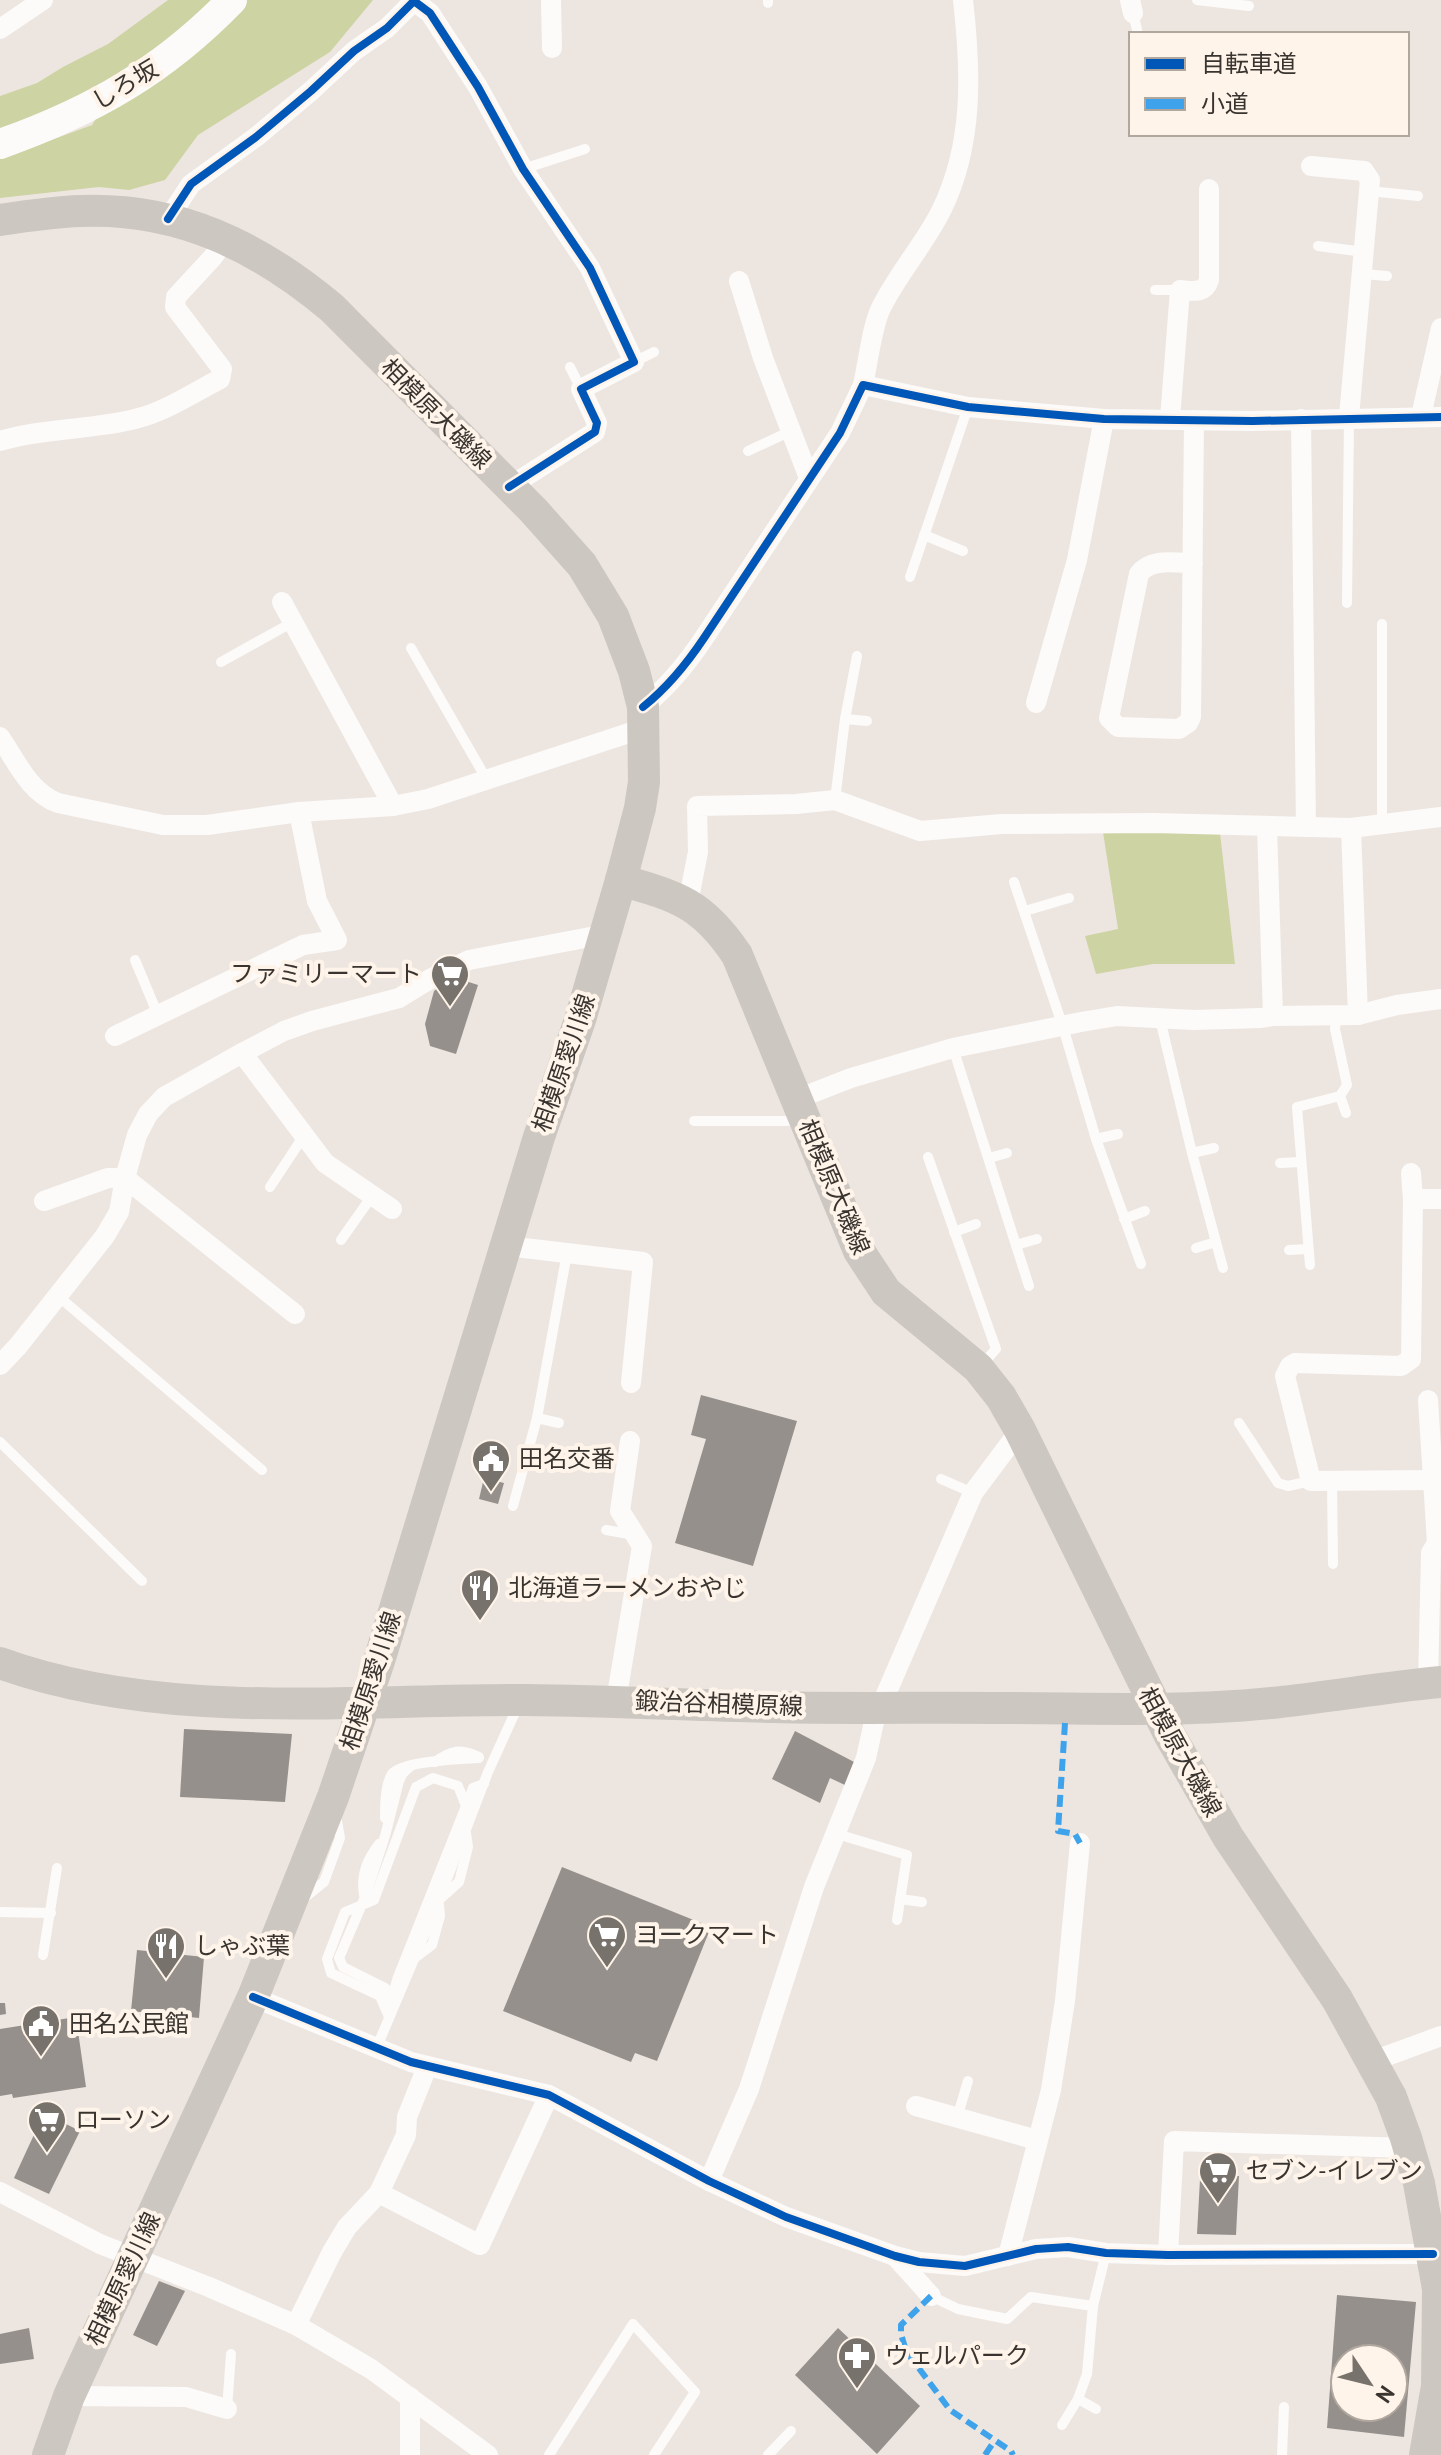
<svg xmlns="http://www.w3.org/2000/svg" width="1441" height="2455" viewBox="0 0 1441 2455" font-family="'PT Sans','Noto Sans JP',sans-serif">
	<style>
		.green { fill: #ced3a3 }
		.building { fill: #95908b; fill-rule: evenodd }
		.lines { fill: none; stroke-linecap: round; stroke-linejoin: round }
		.lane { stroke: #fcfbfa; stroke-width: 10 }
		.street { stroke: #fcfbfa; stroke-width: 20 }
		.secondary { stroke: #fcfbfa; stroke-width: 30 }
		.primary { stroke: #cdc7c2; stroke-width: 32 }
		.quiet { stroke: #3fa3eb; stroke-width: 6; stroke-dasharray: 12 6; stroke-linecap: butt }
		.cycleway-casing { stroke: #fff4ea; stroke-width: 13 }
		.cycleway { stroke: #0057b8; stroke-width: 8 }
		.labels { text-anchor: middle; stroke-width: 8; stroke-linejoin: round; paint-order: stroke }
		.street-label { font-size: 24px; fill: #39342f; stroke: #fff4ea }
		.poi-label { font-size: 24px; fill: #39342f; stroke: #fff4ea; text-anchor: start }
	</style>
	<rect width="100%" height="100%" fill="#ede6e0"/>
	<g class="green">
		<path d="M168,0H373L330,52L198,135L165,180L129,190L99,187L0,198V159L92,125L99,114L0,130V96L37,83L63,67L108,44Z"/>
		<path d="M1103,832L1220,833L1235,964H1153L1096,974L1085,936L1118,929Z"/>
	</g>
	<g class="building">
		<path d="M453,977L478,985L456,1054L430,1046L425,1024L434,991Z"/>
		<path d="M701,1395L797,1421L753,1566L675,1543L706,1439L691,1435Z"/>
		<path d="M484,1478L504,1483L498,1504L479,1499Z"/>
		<path d="M184,1729L292,1734L285,1802L180,1797Z"/>
		<path d="M795,1731L856,1763L847,1786L830,1778L820,1803L772,1779Z"/>
		<path d="M562,1867L711,1927L657,2061L635,2053L631,2062L503,2011Z"/>
		<path d="M137,1950L204,1957L199,2018L131,2011Z"/>
		<path d="M0,2003H5L6,2014L0,2015Z"/>
		<path d="M76,2017L86,2087L13,2098L12,2094L0,2096V2029Z"/>
		<path d="M44,2113L80,2131L49,2194L14,2178Z"/>
		<path d="M1201,2161L1236,2162V2176H1239L1236,2235L1197,2234Z"/>
		<path d="M159,2281L185,2291L157,2346L133,2335Z"/>
		<path d="M1337,2295L1416,2302L1404,2437L1327,2428ZM1345,2359H1393V2407H1345Z"/>
		<path d="M29,2328L34,2359L0,2364V2334Z"/>
		<path d="M838,2328L920,2406L877,2454L795,2375Z"/>
	</g>
	<g class="lines">
		<g class="lane">
			<path d="M1197,0L1249,6"/>
			<path d="M768,3V0"/>
			<path d="M1133,13L1138,34"/>
			<path d="M523,169L585,149"/>
			<path d="M1369,191L1418,196"/>
			<path d="M1318,246L1364,252"/>
			<path d="M1363,274L1387,276"/>
			<path d="M1155,290H1180"/>
			<path d="M634,362L654,352"/>
			<path d="M570,367L581,389"/>
			<path d="M748,451L791,431"/>
			<path d="M924,535L963,551"/>
			<path d="M910,577L968,407"/>
			<path d="M1347,603L1349,417"/>
			<path d="M411,648L487,780"/>
			<path d="M221,662L293,622"/>
			<path d="M845,719L867,721"/>
			<path d="M835,800L845,719L857,656"/>
			<path d="M1382,824V624"/>
			<path d="M1014,882L1063,1027L1096,1139L1141,1264"/>
			<path d="M1025,911L1069,898"/>
			<path d="M135,960L158,1015"/>
			<path d="M1160,1019L1192,1153L1223,1268"/>
			<path d="M953,1048L1029,1286"/>
			<path d="M1340,1096L1346,1113"/>
			<path d="M694,1121H789L799,1118"/>
			<path d="M1096,1139L1118,1134"/>
			<path d="M1192,1153L1214,1148"/>
			<path d="M928,1157L996,1349L981,1366"/>
			<path d="M989,1158L1007,1153"/>
			<path d="M1280,1163L1301,1162"/>
			<path d="M270,1187L305,1134"/>
			<path d="M1124,1219L1145,1211"/>
			<path d="M954,1232L976,1224"/>
			<path d="M341,1240L372,1196"/>
			<path d="M1016,1245L1037,1239"/>
			<path d="M1196,1248L1216,1242"/>
			<path d="M1289,1250L1308,1249"/>
			<path d="M1310,1265L1297,1107L1340,1096L1347,1085L1335,1029L1336,1016"/>
			<path d="M58,1296L262,1470"/>
			<path d="M537,1418L559,1423"/>
			<path d="M1239,1423L1278,1483L1288,1486L1311,1481"/>
			<path d="M0,1442L142,1581"/>
			<path d="M941,1479L973,1493"/>
			<path d="M1332,1481L1333,1564"/>
			<path d="M513,1506L537,1418L567,1253"/>
			<path d="M606,1530L635,1535"/>
			<path d="M435,1762C451,1750 461,1748 479,1757"/>
			<path d="M466,1806L473,1788L484,1784"/>
			<path d="M385,1818C385,1806 385,1785 392,1774C402,1761 461,1759 479,1758"/>
			<path d="M837,1834L907,1855L897,1920"/>
			<path d="M364,1895C361,1875 366,1861 379,1844"/>
			<path d="M304,1898L324,1882L340,1838L336,1815"/>
			<path d="M440,1899L459,1882L468,1847L466,1833"/>
			<path d="M900,1899L922,1902"/>
			<path d="M0,1912L51,1913"/>
			<path d="M43,1955L57,1868"/>
			<path d="M416,1957L432,1945L440,1916L439,1905"/>
			<path d="M393,2005L385,1988L343,1967L339,1958L365,1897L385,1836L399,1781L403,1773L412,1765"/>
			<path d="M389,2017L380,1996L331,1973L327,1959L345,1912L374,1900L416,1787L433,1778L458,1786L466,1806L398,1977L394,1990L397,1998"/>
			<path d="M376,2049L439,1900L488,1772L518,1706"/>
			<path d="M957,2118L968,2081"/>
			<path d="M931,2296L958,2309L1007,2319L1031,2297L1093,2306"/>
			<path d="M1078,2399L1096,2409"/>
			<path d="M227,2409L231,2354"/>
			<path d="M1062,2425L1078,2399L1087,2374L1093,2306L1106,2253"/>
			<path d="M549,2455L633,2324L695,2392L654,2455"/>
			<path d="M768,2455L791,2431"/>
			<path d="M1282,2455L1284,2407"/>
		</g>
		<g class="street">
			<path d="M551,0L552,48"/>
			<path d="M1130,0L1133,13"/>
			<path d="M0,29L43,0"/>
			<path d="M1311,166L1364,171L1370,180L1349,417"/>
			<path d="M168,219L191,184L256,137L311,91L354,51L387,28L414,1L430,13L478,87L523,169L590,268L634,362L581,389L597,423L595,432L509,487"/>
			<path d="M739,281L763,358L809,478"/>
			<path d="M863,385C868,363 872,326 881,308C898,273 925,244 942,209C974,143 971,70 963,0"/>
			<path d="M1421,416L1441,328"/>
			<path d="M1170,419L1180,290C1192,291 1205,294 1209,280V189"/>
			<path d="M1301,419L1306,827"/>
			<path d="M0,441C44,428 91,430 135,419C165,412 193,393 220,379L222,369L175,307L176,297L213,257L226,239"/>
			<path d="M1193,563C1175,563 1150,558 1139,574L1109,718L1118,727L1179,729L1188,723L1191,717L1194,420"/>
			<path d="M282,602L393,806"/>
			<path d="M1036,703L1077,560L1104,419"/>
			<path d="M643,707C668,687 686,665 704,638L840,433L863,385L968,407L1104,419L1253,421L1441,417"/>
			<path d="M0,737C17,762 29,792 58,803L163,825H207L299,812L393,806L428,799L644,728"/>
			<path d="M1267,827L1273,1016"/>
			<path d="M1351,828L1358,1015"/>
			<path d="M688,903L698,852L697,806L796,804L835,800L920,831L1002,824L1154,823L1351,828L1441,817"/>
			<path d="M115,1036L303,945L337,940L317,901L299,812"/>
			<path d="M242,1053L325,1163L392,1209"/>
			<path d="M797,1099L851,1078L953,1048L1081,1022L1117,1016L1194,1020L1261,1018L1273,1016L1358,1015L1397,1005L1441,999"/>
			<path d="M1411,1173L1413,1199"/>
			<path d="M44,1201L108,1178H125L295,1314"/>
			<path d="M507,1246L643,1262L631,1383"/>
			<path d="M0,1365L18,1346L105,1236L119,1212L125,1178L137,1135L148,1114L164,1097L242,1053L284,1031L312,1021L399,998L430,979L469,960L606,934"/>
			<path d="M1428,1400L1437,1543H1441"/>
			<path d="M1432,1480L1311,1481L1285,1376L1290,1366L1295,1363L1401,1366L1411,1359L1413,1199H1441"/>
			<path d="M1428,1684L1431,1553L1437,1543"/>
			<path d="M616,1701L642,1546L620,1511L630,1441"/>
			<path d="M253,1997L411,2062L549,2095L709,2181L786,2217L895,2256L919,2262L965,2266L1036,2249L1068,2247L1106,2253L1168,2255L1433,2254"/>
			<path d="M1373,2061L1441,2036"/>
			<path d="M916,2106L1037,2140"/>
			<path d="M709,2181L749,2089L814,1887L866,1758L874,1722L973,1493L1020,1430"/>
			<path d="M0,2192L100,2244L209,2287L296,2325L371,2369L488,2455"/>
			<path d="M379,2193L406,2135L407,2117L427,2067"/>
			<path d="M1168,2255L1174,2141L1409,2148"/>
			<path d="M895,2256L931,2296"/>
			<path d="M1008,2256L1051,2090L1065,2001L1080,1843"/>
			<path d="M296,2325L332,2252L347,2227L379,2193L480,2245L549,2095"/>
			<path d="M69,2396L186,2397L227,2409"/>
			<path d="M410,2397V2455"/>
		</g>
		<path class="secondary" d="M0,144C93,111 163,71 232,0"/>
		<g class="primary">
			<path d="M0,220C26,216 53,212 80,211C178,207 258,246 332,308L534,511L582,565L613,616L634,671L643,707L644,782L640,808L621,880L580,1020L539,1137L379,1661L333,1797L253,1997L69,2396L48,2455"/>
			<path d="M621,880C679,897 703,904 737,955L859,1251L886,1292L978,1368L1001,1397L1020,1430L1169,1734L1228,1837L1337,1999L1391,2097L1406,2138L1419,2183L1438,2289L1437,2386L1425,2455"/>
			<path d="M0,1663C162,1722 357,1699 526,1700C609,1701 691,1705 774,1707C851,1709 929,1707 1006,1708C1076,1708 1147,1711 1217,1707C1292,1704 1366,1689 1441,1682"/>
		</g>
		<g class="quiet">
			<path d="M1065,1723L1058,1831L1075,1834L1080,1843"/>
			<path d="M931,2296L901,2325V2334L906,2351L950,2410L1011,2451L1013,2455"/>
			<path d="M985,2455L995,2440"/>
		</g>
		<defs>
			<g id="cycleway">
				<path d="M168,219L191,184L256,137L311,91L354,51L387,28L414,1L430,13L478,87L523,169L590,268L634,362L581,389L597,423L595,432L509,487"/>
				<path d="M643,707C668,687 686,665 704,638L840,433L863,385L968,407L1104,419L1253,421L1441,417"/>
				<path d="M253,1997L411,2062L549,2095L709,2181L786,2217L895,2256L919,2262L965,2266L1036,2249L1068,2247L1106,2253L1168,2255L1433,2254"/>
			</g>
		</defs>
		<use href="#cycleway" class="cycleway-casing"/>
		<use href="#cycleway" class="cycleway"/>
	</g>
	<defs>
		<symbol id="supermarket-pin" viewBox="-11 -11 22 30"><path d="M0 17L-7.5 6A9.5 9.5 0 1 1 7.5 6Z" fill="#78726d" stroke="#fff4ea"/><path d="M-6-5.5h2.5l.6 2H6L4.5 2H-2.5L-4.4-4H-6ZM-1.5 3.2a1.3 1.3 0 1 0 .1 0ZM3 3.2a1.3 1.3 0 1 0 .1 0Z" fill="#fff"/></symbol>
		<symbol id="civic-pin" viewBox="-11 -11 22 30"><path d="M0 17L-7.5 6A9.5 9.5 0 1 1 7.5 6Z" fill="#78726d" stroke="#fff4ea"/><path d="M-.6-6.5H3V-4.5H.6V-3L4-1V1h2V6H-6V1h2V-1L-.6-3ZM-1.2 2.5V6h2.4V2.5Z" fill="#fff"/></symbol>
		<symbol id="restaurant-pin" viewBox="-11 -11 22 30"><path d="M0 17L-7.5 6A9.5 9.5 0 1 1 7.5 6Z" fill="#78726d" stroke="#fff4ea"/><path d="M-5-6h1v4h1v-4h1v4h1v-4h1v5L-1.5 .5V6h-2V.5L-5-1ZM5-6V6H3V1.5H1.5Q1.5-4 5-6Z" fill="#fff"/></symbol>
		<symbol id="pharmacy-pin" viewBox="-11 -11 22 30"><path d="M0 17L-7.5 6A9.5 9.5 0 1 1 7.5 6Z" fill="#78726d" stroke="#fff4ea"/><path d="M-2-6h4v4h4v4h-4v4h-4v-4h-4v-4h4Z" fill="#fff"/></symbol>
	</defs>
	<g fill-rule="evenodd">
		<use href="#supermarket-pin" x="428" y="952" width="44" height="60"/>
		<use href="#civic-pin" x="469" y="1437" width="44" height="60"/>
		<use href="#restaurant-pin" x="458" y="1566" width="44" height="60"/>
		<use href="#supermarket-pin" x="585" y="1913" width="44" height="60"/>
		<use href="#restaurant-pin" x="144" y="1924" width="44" height="60"/>
		<use href="#civic-pin" x="19" y="2002" width="44" height="60"/>
		<use href="#supermarket-pin" x="25" y="2098" width="44" height="60"/>
		<use href="#supermarket-pin" x="1196" y="2149" width="44" height="60"/>
		<use href="#pharmacy-pin" x="835" y="2334" width="44" height="60"/>
	</g>
	<g class="labels">
		<g class="street-label">
			<text transform="translate(125 85) rotate(-31)" y="8">しろ坂</text>
			<text transform="translate(436 414) rotate(45)" y="8">相模原大磯線</text>
			<text transform="translate(564 1063) rotate(-71)" y="8">相模原愛川線</text>
			<text transform="translate(834 1187) rotate(67)" y="8">相模原大磯線</text>
			<text transform="translate(371 1681) rotate(-72)" y="8">相模原愛川線</text>
			<text transform="translate(719 1704) rotate(2)" y="8">鍛冶谷相模原線</text>
			<text transform="translate(1180 1752) rotate(61)" y="8">相模原大磯線</text>
			<text transform="translate(123 2279) rotate(-65)" y="8">相模原愛川線</text>
		</g>
		<g class="poi-label">
			<text x="422" y="982" text-anchor="end">ファミリーマート</text>
			<text x="519" y="1467">田名交番</text>
			<text x="508" y="1596">北海道ラーメンおやじ</text>
			<text x="635" y="1943">ヨークマート</text>
			<text x="194" y="1954">しゃぶ葉</text>
			<text x="69" y="2032">田名公民館</text>
			<text x="75" y="2128">ローソン</text>
			<text x="1246" y="2179">セブン-イレブン</text>
			<text x="885" y="2364">ウェルパーク</text>
		</g>
	</g>
	<rect x="1129" y="32" width="280" height="104" fill="#fff4ea" stroke="#b0a79f" stroke-width="2"/>
	<rect x="1145" y="58" width="40" height="12" fill="#0057b8" stroke="#b0a79f" stroke-width="2"/>
	<text x="1201" y="72" font-size="24" fill="#39342f">自転車道</text>
	<rect x="1145" y="98" width="40" height="12" fill="#3fa3eb" stroke="#b0a79f" stroke-width="2"/>
	<text x="1201" y="112" font-size="24" fill="#39342f">小道</text>
	<g transform="translate(1369 2383) rotate(125)"><circle r="38" fill="#fff4ea" stroke="#b0a79f" stroke-width="2"/>
	<path d="M0-6L14 30L0 20L-14 30Z" fill="#78726d"/>
	<text y="-12" font-size="22" font-weight="bold" text-anchor="middle" fill="#39342f">N</text>
	</g>
</svg>
